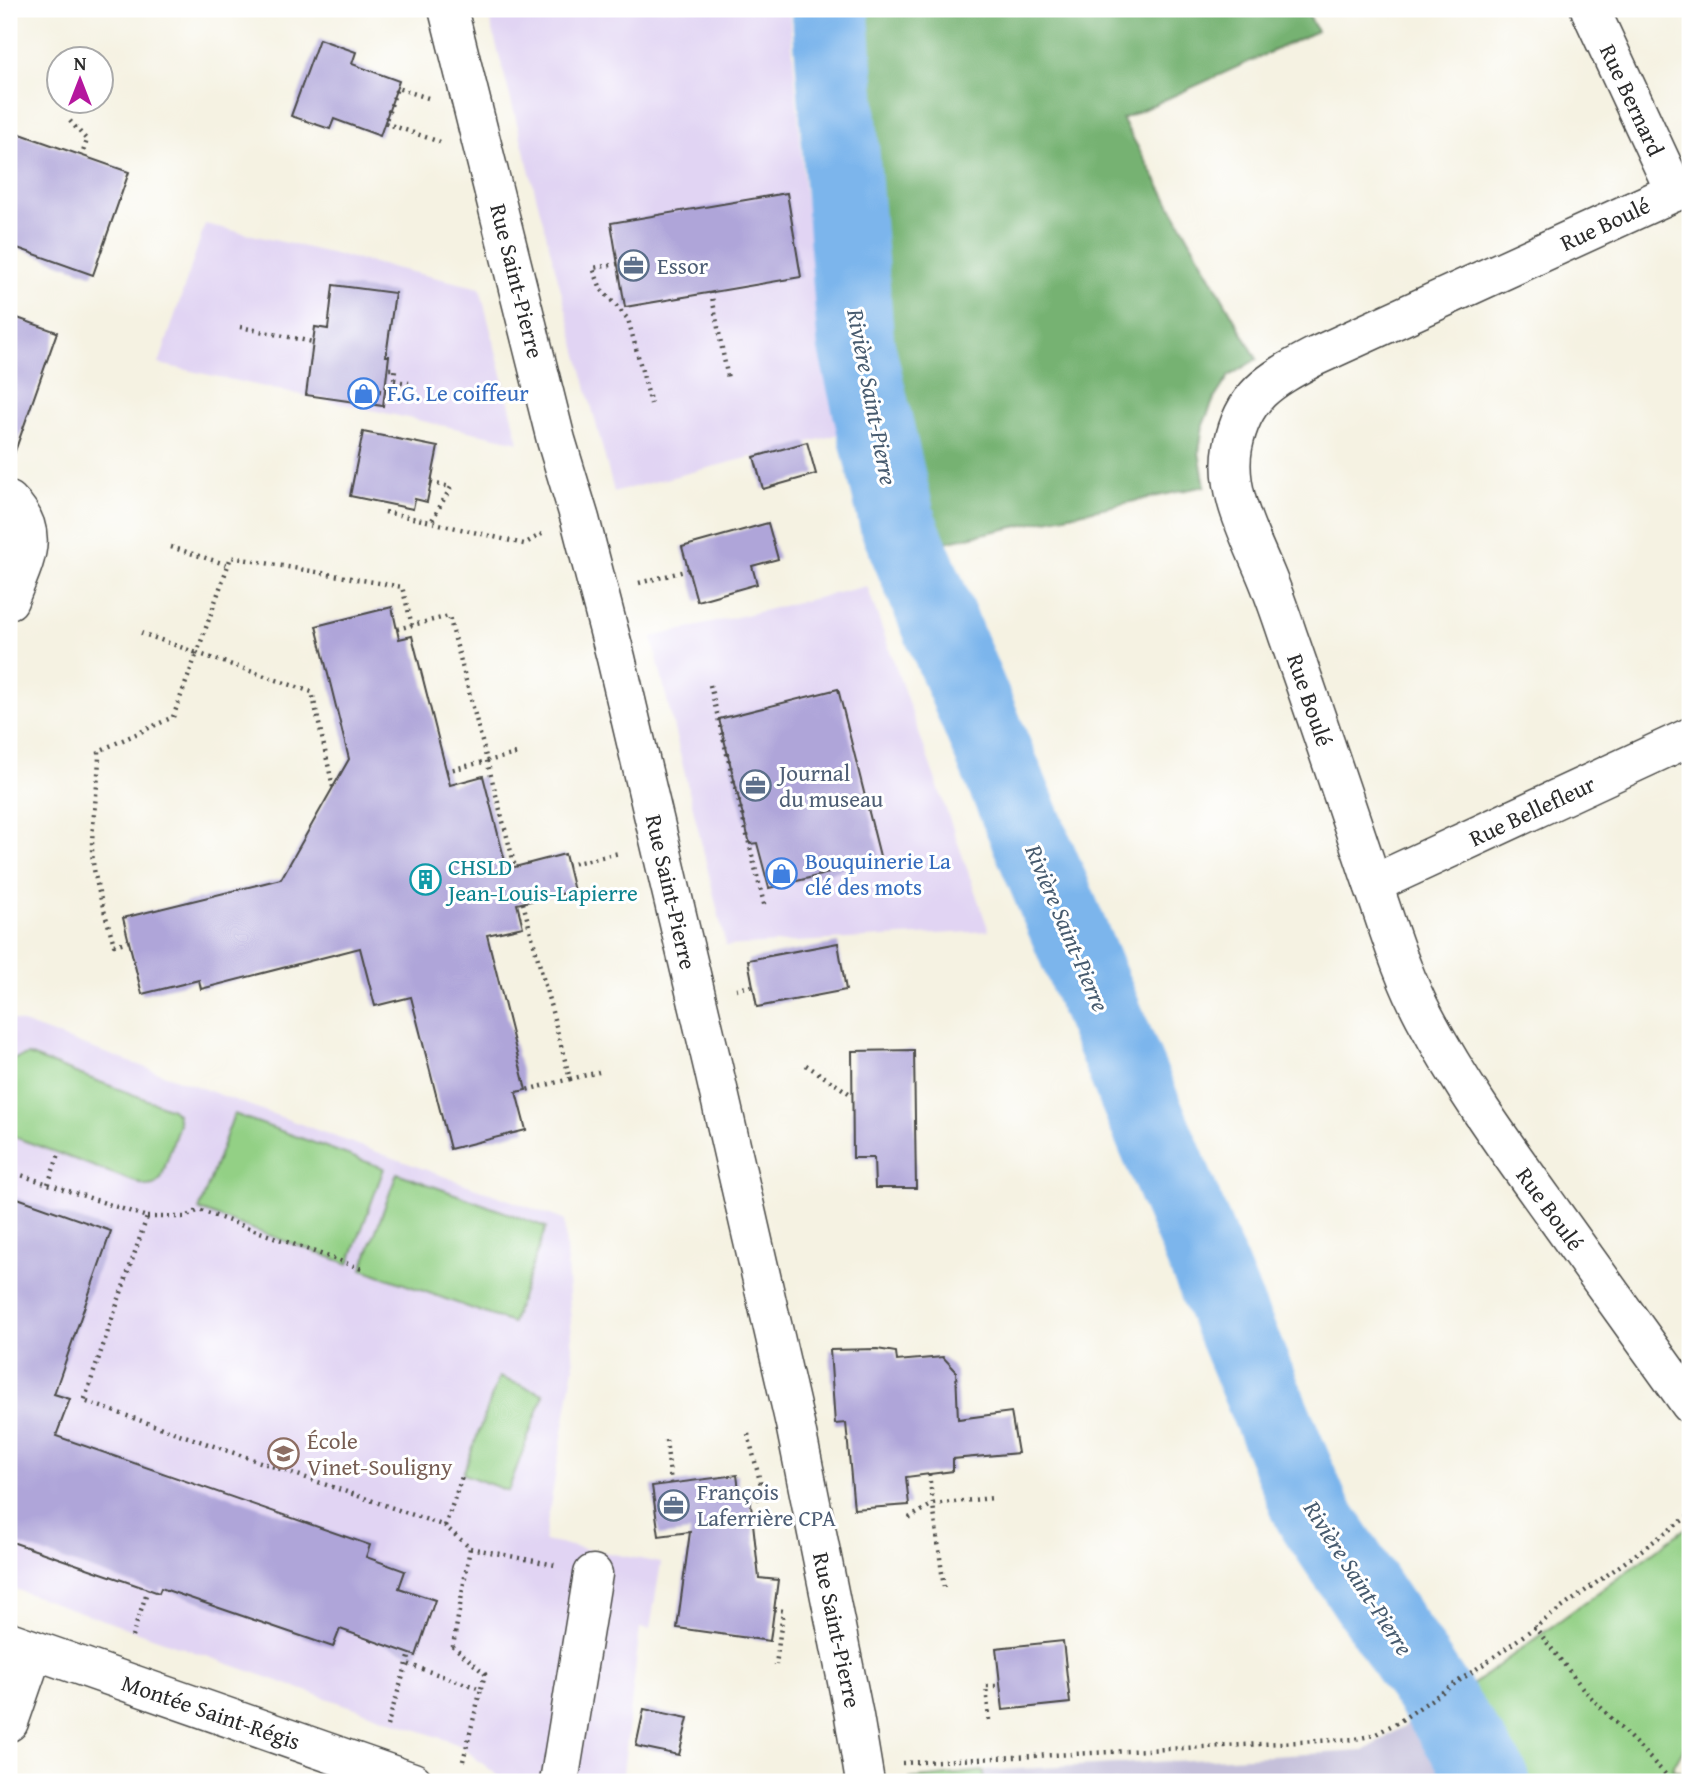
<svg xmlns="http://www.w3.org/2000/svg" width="1699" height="1791" viewBox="0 0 1699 1791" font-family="'Gentium Book Plus',serif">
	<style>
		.built { fill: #e1d4f3 }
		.industrial { fill: #c5c0da }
		.green { fill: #93d085; stroke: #5f7e58; stroke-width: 2 }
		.forest { fill: #76b272; stroke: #506e4e; stroke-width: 2 }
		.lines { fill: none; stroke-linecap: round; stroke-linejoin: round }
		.river { stroke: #7cb5ec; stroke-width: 77 }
		.building { fill: #afa5d9 }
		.minor-casing { stroke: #494946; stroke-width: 41 }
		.major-casing { stroke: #494946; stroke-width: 41 }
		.path { stroke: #494946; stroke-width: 4.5; stroke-dasharray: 2 5; stroke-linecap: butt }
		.minor { stroke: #fff; stroke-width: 38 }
		.major { stroke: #fff; stroke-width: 38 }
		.labels { text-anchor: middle; stroke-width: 6; stroke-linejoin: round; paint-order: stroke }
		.street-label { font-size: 23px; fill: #2b2b2b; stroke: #fff }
		.service-label { font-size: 23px; fill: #4e5e75; stroke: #fff; text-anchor: start }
		.shop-label { font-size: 23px; fill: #366cbe; stroke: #fff; text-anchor: start }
		.culture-label { font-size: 23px; fill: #0d838f; stroke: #fff; text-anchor: start }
		.education-label { font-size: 23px; fill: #785e54; stroke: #fff; text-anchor: start }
		.water-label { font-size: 24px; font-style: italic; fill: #475b6f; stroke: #fff }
	</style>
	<rect width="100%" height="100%" fill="#fff"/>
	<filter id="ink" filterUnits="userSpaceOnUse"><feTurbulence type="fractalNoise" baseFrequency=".0143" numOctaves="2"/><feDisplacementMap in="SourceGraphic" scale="14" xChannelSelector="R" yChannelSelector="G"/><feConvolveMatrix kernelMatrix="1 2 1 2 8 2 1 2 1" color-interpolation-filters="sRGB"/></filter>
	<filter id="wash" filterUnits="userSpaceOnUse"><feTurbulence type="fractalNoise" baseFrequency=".00686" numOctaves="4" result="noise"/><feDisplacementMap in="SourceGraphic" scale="28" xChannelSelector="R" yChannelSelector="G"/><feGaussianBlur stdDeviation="1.57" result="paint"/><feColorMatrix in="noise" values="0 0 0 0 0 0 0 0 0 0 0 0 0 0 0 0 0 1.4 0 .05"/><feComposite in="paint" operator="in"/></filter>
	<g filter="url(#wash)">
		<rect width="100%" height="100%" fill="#f5f2e2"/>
		<g class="built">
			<path d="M487,9H789L805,194L848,432L614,492Z"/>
			<path d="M205,224L480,288L519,442L159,364Z"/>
			<path d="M867,586L989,931L726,946L652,637Z"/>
			<path d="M9,1018L564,1220L574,1367L544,1541L661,1563L650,1629L640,1628L622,1782H506L459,1745L438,1737L9,1587Z"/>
		</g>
		<path class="industrial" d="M1428,1711L1474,1782H984V1771L1364,1751Z"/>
		<g class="green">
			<path d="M28,1055L172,1109L177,1114L179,1124L161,1179L154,1185L146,1186L9,1135V1060Z"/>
			<path d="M234,1114L384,1168L349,1264L199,1210Z"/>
			<path d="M397,1173L546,1227L512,1323L362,1269Z"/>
			<path d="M499,1377L544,1394L508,1491L463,1474Z"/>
			<path d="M1690,1525V1737L1672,1769L1690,1776V1782H1529L1468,1688Z"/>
			<path d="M984,1771V1782H910V1779Z"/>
		</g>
		<path class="forest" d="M856,9H1306L1317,31L1122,119L1257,359L1229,376L1214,399L1203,425L1199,452L1205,486L926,546L889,336Z"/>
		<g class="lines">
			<path class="river" d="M830,9L856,344L898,524L1312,1512L1492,1782"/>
		</g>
		<g id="blocks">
			<g class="building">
				<path d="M319,39L356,52L352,64L399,81L380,136L334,119L330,129L291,116Z"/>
				<path d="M9,130L129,172L93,275L9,245Z"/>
				<path d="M787,193L801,277L625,307L611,223Z"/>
				<path d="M333,285L395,293L386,356H389L383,406L306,395L315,327L328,329Z"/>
				<path d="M9,315L57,332L14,454L9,453Z"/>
				<path d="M363,432L438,447L427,502L415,499L413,509L350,496Z"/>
				<path d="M807,442L816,474L763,489L754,457Z"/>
				<path d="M768,523L778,559L752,566L757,584L697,601L682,547Z"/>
				<path d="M392,607L399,639L412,636L450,785L483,776L507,869L565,854L574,891L517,904L523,927L487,935L526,1090L516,1092L526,1130L450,1149L411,997L375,1006L360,948L201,989L199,980L142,994L123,918L281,879L349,759L316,626Z"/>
				<path d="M838,689L881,860L769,888L757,843L750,844L719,719Z"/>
				<path d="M838,943L846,990L757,1007L748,960Z"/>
				<path d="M914,1050L916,1188H875L874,1158H853L852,1051Z"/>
				<path d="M9,1195L111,1231L54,1394L70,1399L56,1436L370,1545L366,1557L405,1571L399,1588L435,1600L416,1656L340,1629L333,1647L161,1588L159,1593L9,1541Z"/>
				<path d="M877,1349L896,1352L897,1361L943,1357L956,1371L958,1419L1011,1412L1018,1453L953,1459V1471L906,1477L909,1505L854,1509L846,1423L835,1424L830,1350Z"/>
				<path d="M737,1475L740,1497L750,1496L759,1578L778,1580L770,1641L677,1628L690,1532L659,1536L652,1486Z"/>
				<path d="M1063,1641L1070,1703L1003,1710L996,1648Z"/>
				<path d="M644,1709L688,1718L679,1755L636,1746Z"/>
			</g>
		</g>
	</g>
	<g filter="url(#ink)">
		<use href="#blocks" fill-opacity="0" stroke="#494946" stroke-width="2"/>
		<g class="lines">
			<defs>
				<g id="minor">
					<path d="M1590,9L1675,192"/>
					<path d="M1690,185L1314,357C1271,380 1243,394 1233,447C1225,491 1249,534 1265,573C1274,594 1281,615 1288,636C1316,715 1343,796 1370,876C1387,923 1400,971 1424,1016C1461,1086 1507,1149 1553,1213C1599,1277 1644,1340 1690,1404"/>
					<path d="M9,501C43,534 23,562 9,600"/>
					<path d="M1373,884L1690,737"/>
					<path d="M9,1641L413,1782"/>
					<path d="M9,1722L34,1650"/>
					<path d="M559,1782L593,1574"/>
				</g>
				<path id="major" d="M448,9L556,440L580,519L616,658L713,1067L795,1424L854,1716L865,1782"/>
			</defs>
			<use href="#minor" class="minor-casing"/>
			<use href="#major" class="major-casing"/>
			<g class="path">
				<path d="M428,98L397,88L385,123L440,142"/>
				<path d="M70,121L87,140L82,155"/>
				<path d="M618,264L593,268L601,289L628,319L651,404"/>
				<path d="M711,292L728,379"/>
				<path d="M240,327L313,342"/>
				<path d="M394,381L409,383"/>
				<path d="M379,391L393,393L395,369H388"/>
				<path d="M431,483L451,487L431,522L524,544L542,534"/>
				<path d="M385,512L431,522"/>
				<path d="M171,547L228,565"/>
				<path d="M639,583L689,570"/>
				<path d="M397,629L449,616L515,867"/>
				<path d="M710,685L765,908"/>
				<path d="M446,771L516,754"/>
				<path d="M333,787L312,692L197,653L231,557L402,587L412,625"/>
				<path d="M567,865L619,853"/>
				<path d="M523,903L570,1079L526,1090"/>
				<path d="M129,941L114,945C106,914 93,881 92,849C92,816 99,784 99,751L173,717L197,653L141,633"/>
				<path d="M736,989L753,986"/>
				<path d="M806,1065L852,1095"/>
				<path d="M570,1079L599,1072"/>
				<path d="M9,1171L147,1217L84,1401L445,1526L470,1548L453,1646L485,1674L481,1689L407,1664"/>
				<path d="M48,1184L59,1154"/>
				<path d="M147,1217H186L199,1210L362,1269"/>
				<path d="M748,1434L764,1497"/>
				<path d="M666,1440L671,1483"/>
				<path d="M929,1474L944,1588"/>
				<path d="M750,1500L767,1497"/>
				<path d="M909,1518L933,1504L993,1498"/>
				<path d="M445,1526L463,1474"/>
				<path d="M470,1548L555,1565"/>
				<path d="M774,1609L783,1611L776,1665"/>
				<path d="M1534,1626L1585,1691L1673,1782"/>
				<path d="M132,1637L148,1589"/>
				<path d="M989,1720L986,1686H1001"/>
				<path d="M387,1726L410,1654"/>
				<path d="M463,1761L481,1689"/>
				<path d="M902,1763L1356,1739L1374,1735L1400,1721L1491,1659L1690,1515"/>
			</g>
			<use href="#minor" class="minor"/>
			<use href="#major" class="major"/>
		</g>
	</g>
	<defs>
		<symbol id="office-ring" viewBox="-11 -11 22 22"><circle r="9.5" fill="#fff" stroke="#5c6f8a" stroke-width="1.5"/><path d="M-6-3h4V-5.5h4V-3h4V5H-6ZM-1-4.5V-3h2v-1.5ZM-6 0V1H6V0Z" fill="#5c6f8a"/></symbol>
		<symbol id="shop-ring" viewBox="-11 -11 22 22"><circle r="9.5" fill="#fff" stroke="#3f7fe0" stroke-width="1.5"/><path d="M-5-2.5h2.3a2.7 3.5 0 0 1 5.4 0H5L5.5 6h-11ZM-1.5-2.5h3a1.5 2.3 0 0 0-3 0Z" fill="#3f7fe0"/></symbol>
		<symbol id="building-ring" viewBox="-11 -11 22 22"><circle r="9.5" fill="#fff" stroke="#0f9aa8" stroke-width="1.5"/><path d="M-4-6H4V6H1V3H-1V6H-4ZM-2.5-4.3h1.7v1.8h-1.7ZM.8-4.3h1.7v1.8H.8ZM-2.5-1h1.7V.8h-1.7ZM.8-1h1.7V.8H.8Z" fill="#0f9aa8"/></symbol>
		<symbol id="school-ring" viewBox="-11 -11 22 22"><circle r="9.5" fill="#fff" stroke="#8d6e63" stroke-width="1.5"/><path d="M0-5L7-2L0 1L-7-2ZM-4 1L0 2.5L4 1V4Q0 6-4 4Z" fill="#8d6e63"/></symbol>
	</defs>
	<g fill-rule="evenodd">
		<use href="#office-ring" x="616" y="248" width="35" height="35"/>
		<use href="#shop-ring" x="346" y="376" width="35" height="35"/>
		<use href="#office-ring" x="738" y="768" width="35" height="35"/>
		<use href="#shop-ring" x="764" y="856" width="35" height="35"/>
		<use href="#building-ring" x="408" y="862" width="35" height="35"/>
		<use href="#school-ring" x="266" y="1436" width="35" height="35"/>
		<use href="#office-ring" x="656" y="1488" width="35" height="35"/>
	</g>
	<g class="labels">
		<g class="street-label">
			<text transform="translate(1632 100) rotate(65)" y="8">Rue Bernard</text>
			<text transform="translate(1605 224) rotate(-25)" y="8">Rue Boulé</text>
			<text transform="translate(517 281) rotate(76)" y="8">Rue Saint-Pierre</text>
			<text transform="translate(1310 700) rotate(71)" y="8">Rue Boulé</text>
			<text transform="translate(1532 811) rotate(-25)" y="8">Rue Bellefleur</text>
			<text transform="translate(671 892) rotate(77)" y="8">Rue Saint-Pierre</text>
			<text transform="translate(1550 1209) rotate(54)" y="8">Rue Boulé</text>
			<text transform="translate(837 1630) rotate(78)" y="8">Rue Saint-Pierre</text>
			<text transform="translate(211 1712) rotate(19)" y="8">Montée Saint-Régis</text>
		</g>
		<g class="service-label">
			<text x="657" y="274">Essor</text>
			<text x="779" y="781">Journal<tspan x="779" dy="26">du museau</tspan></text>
			<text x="697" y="1500">François<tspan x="697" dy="26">Laferrière CPA</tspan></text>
		</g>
		<g class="shop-label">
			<text x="387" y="401">F.G. Le coiffeur</text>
			<text x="805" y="869">Bouquinerie La<tspan x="805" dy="26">clé des mots</tspan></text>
		</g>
		<g class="culture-label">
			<text x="448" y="875">CHSLD<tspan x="448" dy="26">Jean-Louis-Lapierre</tspan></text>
		</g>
		<g class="education-label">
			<text x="307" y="1449">École<tspan x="307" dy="26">Vinet-Souligny</tspan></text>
		</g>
		<g class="water-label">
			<text transform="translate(872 397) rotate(79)" y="8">Rivière Saint-Pierre</text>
			<text transform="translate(1067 928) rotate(67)" y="8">Rivière Saint-Pierre</text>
			<text transform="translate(1358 1578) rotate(57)" y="8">Rivière Saint-Pierre</text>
		</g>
	</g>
	<rect width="1699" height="1791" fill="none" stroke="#fff" stroke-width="35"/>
	<g transform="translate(80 80)"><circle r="33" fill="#ffffff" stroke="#aaaaaa" stroke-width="2"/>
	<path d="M0-5L12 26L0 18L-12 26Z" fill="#b5179e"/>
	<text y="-10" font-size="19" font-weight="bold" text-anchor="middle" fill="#2b2b2b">N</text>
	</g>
</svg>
